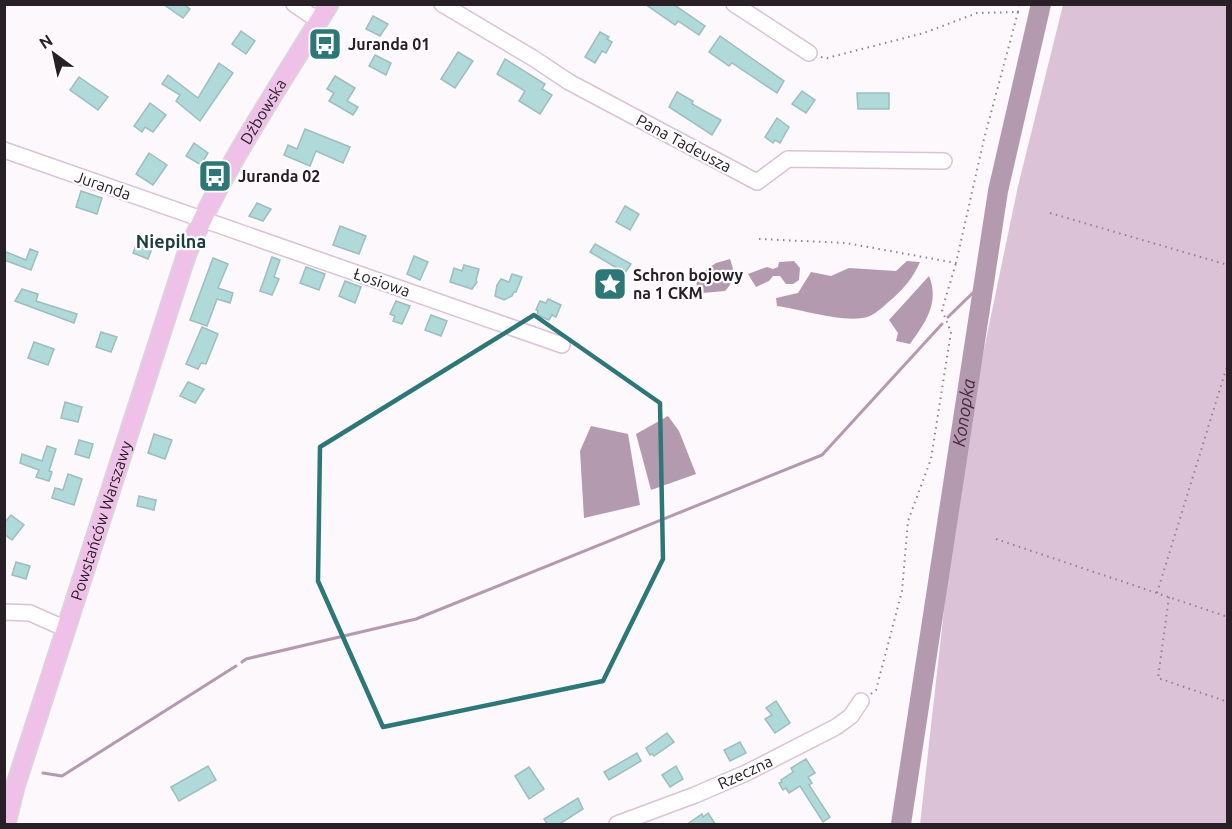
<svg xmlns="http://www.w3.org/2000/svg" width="1232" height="829" viewBox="0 0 1232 829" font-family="Ubuntu,sans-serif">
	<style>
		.green { fill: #dcc2d7 }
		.water { fill: #b49aae }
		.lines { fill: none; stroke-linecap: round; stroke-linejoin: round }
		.stream { stroke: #b49aae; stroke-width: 3 }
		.river { stroke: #b49aae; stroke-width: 20 }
		.building { fill: #b0d9d9; stroke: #9dbdbe; stroke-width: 1.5 }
		.minor-casing { stroke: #d9c3d5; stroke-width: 18 }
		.major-casing { stroke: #d8d7d8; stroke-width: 21 }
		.path { stroke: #8b858a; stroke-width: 2; stroke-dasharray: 1.5 4.5; stroke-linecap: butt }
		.minor { stroke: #fff; stroke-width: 15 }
		.major { stroke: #f0c1e8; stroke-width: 18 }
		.marked { fill: none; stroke: #2e7779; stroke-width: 4.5; stroke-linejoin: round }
		.labels { text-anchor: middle; stroke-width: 4.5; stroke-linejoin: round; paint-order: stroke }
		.poi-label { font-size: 16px; font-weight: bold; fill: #282026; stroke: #fff; text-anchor: start }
		.street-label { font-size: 16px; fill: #282026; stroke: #fff }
		.neighbourhood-label { font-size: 18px; font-weight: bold; fill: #1b3d3e; stroke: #fff }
		.water-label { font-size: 18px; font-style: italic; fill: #4a2645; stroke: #fff }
	</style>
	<rect width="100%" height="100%" fill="#fdf8fc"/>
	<path class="green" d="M1063,5H1227V824H920L945,601L968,426L1018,186Z"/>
	<g class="water">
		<path d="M730,259C735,273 735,280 725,291L703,293L697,288L696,277L716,263Z"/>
		<path d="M794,261L800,268L799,280L793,284H786L780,276H773L769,281L756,287L748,274L767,267L773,269L778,267L779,262Z"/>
		<path d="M907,261L920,262C912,279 906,286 892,299C886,304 877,313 870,316C848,325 801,309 777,306L776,298L798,293L811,272L831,276L849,268L896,271Z"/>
		<path d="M929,276C940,303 925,323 910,344L896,341L898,333L889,320Z"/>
		<path d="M668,416L679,431L696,474L651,490L636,434Z"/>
		<path d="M591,426L628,434L640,505L584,518L580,451Z"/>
	</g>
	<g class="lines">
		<g class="stream">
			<path d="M948,317L983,283"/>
			<path d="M242,662L246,659L416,619L822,455L942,324"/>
			<path d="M43,773L62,776L236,666"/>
		</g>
		<path class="river" id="s1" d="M901,824L998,191L1041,4"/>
	</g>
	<g class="building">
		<path d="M163,4H183L190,9L183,18Z"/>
		<path d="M645,4H673L705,26L699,35L678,21L675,25Z"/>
		<path d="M373,16L388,24L380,36L366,29Z"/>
		<path d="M241,31L255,41L246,54L232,44Z"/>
		<path d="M600,32L609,37L607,39L612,42L606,53L602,51L595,63L585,57Z"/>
		<path d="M720,36L784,81L777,93L732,63L729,66L709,52Z"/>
		<path d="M458,52L473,61L455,88L441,79Z"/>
		<path d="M375,55L391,63L386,75L369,66Z"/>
		<path d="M505,59L545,84L542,89L552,95L540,114L519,101L525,91L497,74Z"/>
		<path d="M219,63L233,73L200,121L176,101L180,95L162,84L168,75L198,98Z"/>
		<path d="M335,76L355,88L347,101L358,107L353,115L329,101L334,93L327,89Z"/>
		<path d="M79,77L108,97L98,110L70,90Z"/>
		<path d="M802,91L815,100L806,113L792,104Z"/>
		<path d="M677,92L693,101L692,104L721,120L712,135L669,107Z"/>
		<path d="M857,93H889V109H858Z"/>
		<path d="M150,103L166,115L153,132L145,127L142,132L134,126Z"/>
		<path d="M777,118L789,127L780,143L775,140L773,143L765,137Z"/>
		<path d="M305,129L350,147L343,163L316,151L310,166L284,155L288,145L297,149Z"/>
		<path d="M194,143L208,153L201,165L186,156Z"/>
		<path d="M149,153L167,165L153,185L136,174Z"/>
		<path d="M81,191L102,198L97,214L76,207Z"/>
		<path d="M257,203L271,209L263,221L249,216Z"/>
		<path d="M625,206L639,214L630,230L616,222Z"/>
		<path d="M340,226L366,236L359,254L333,245Z"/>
		<path d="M140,235L155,241L148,259L133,253Z"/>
		<path d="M595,244L631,264L625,273L590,252Z"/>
		<path d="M30,249L38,252L31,270L4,260V251L26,260Z"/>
		<path d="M414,256L428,262L420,280L407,274Z"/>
		<path d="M272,257L280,260L274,277L279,279L272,295L260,291Z"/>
		<path d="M213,258L228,264L218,288L233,293L230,303L217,299L207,326L190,320Z"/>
		<path d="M464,265L479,269L476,280L477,282L472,289L450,282L454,268L462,271Z"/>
		<path d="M306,267L325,274L319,290L300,283Z"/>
		<path d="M512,274L522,277L516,292H514L512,296L504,300L495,296L497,285L501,279L509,282Z"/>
		<path d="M345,281L361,287L355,303L339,296Z"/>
		<path d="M22,289L38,294L36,301L77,314L74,323L15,301Z"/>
		<path d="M548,299L561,305L556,317L552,315L549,320L537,315L538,311L536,310L540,301L546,303Z"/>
		<path d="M396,301L410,306L402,324L393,321L395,316L390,314Z"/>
		<path d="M431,315L447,321L441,336L425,330Z"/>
		<path d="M202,327L218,334L206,364L201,363L198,369L186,364Z"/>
		<path d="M101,332L117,337L111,352L96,347Z"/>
		<path d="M34,342L54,349L48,365L28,358Z"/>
		<path d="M188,382L204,389L195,403L180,396Z"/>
		<path d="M65,402L82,407L78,422L61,418Z"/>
		<path d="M154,434L172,440L165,459L148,453Z"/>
		<path d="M79,440L93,444L89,458L75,454Z"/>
		<path d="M47,446L56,449L49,471L52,472L49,481L36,477L39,470L20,463L22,454L42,461Z"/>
		<path d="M68,474L82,479L74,505L52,498L55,488L63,490Z"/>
		<path d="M139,496L156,500L154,510L137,506Z"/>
		<path d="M11,515L24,525L12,540L4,534V523Z"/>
		<path d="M16,562L30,566L26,579L12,575Z"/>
		<path d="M776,701L790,723L775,733L765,719L772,715L766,708Z"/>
		<path d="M667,733L674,742L654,756L652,754L650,755L646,748Z"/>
		<path d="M740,742L746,753L730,761L724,750Z"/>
		<path d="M637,753L641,761L609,780L604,772Z"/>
		<path d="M806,759L815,773L808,777L812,783L809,785L830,817L823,822L800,786L789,793L786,788L783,790L779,783L782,782L781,780L793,772L791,768Z"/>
		<path d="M208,766L216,780L179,801L171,787Z"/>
		<path d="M676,766L683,779L670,787L662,775Z"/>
		<path d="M529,767L544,789L529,799L515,776Z"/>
		<path d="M578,798L583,809L558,825H548L544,819Z"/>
		<path d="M708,813L716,825H686L702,814L703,817Z"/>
	</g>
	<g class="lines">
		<defs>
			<g id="minor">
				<path d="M294,4L319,21"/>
				<path d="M442,4L533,58L569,82L757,182L788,159L944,161"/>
				<path d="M734,4L809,53"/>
				<path d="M4,150L562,345"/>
				<path d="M4,612L30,613L66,629"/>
				<path d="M617,824L695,795L746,773L836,727L851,716L861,701"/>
			</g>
			<g id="major">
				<path id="s2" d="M6,824L15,787L186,256C222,169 280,86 329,4"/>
			</g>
		</defs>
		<use href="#minor" class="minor-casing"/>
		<use href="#major" class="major-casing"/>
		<g class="path">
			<path d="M1018,12L1019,4"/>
			<path d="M1050,213L1228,265"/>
			<path d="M759,239L846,243L956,263L984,139L1018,12L977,13L924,33L827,58L821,57"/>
			<path d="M996,539L1228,617"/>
			<path d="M1157,593L1228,363"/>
			<path d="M1169,597L1158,678L1228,702"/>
			<path d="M871,694L876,690L902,591L908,521L931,459L951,332L942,310L956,263"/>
		</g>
		<use href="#minor" class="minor"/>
		<use href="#major" class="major"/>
	</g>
	<path class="marked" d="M534,315L660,403L663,559L603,681L383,727L318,581L320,447Z"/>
	<defs>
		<symbol id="bus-square" viewBox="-11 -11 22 22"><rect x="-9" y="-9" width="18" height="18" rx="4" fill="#2e7779" stroke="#fff"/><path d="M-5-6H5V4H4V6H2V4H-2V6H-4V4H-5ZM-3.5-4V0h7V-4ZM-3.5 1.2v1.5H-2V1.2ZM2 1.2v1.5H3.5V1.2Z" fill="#fff"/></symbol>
		<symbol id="sight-square" viewBox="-11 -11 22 22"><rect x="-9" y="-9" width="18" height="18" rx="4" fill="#2e7779" stroke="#fff"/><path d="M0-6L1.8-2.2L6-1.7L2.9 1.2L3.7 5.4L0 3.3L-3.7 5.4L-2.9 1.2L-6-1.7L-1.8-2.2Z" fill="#fff"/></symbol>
	</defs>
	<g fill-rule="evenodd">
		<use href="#bus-square" x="306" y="25" width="38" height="38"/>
		<use href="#bus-square" x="196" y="157" width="38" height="38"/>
		<use href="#sight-square" x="591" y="265" width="38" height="38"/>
	</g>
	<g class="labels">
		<g class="poi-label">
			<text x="348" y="50">Juranda 01</text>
			<text x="238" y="182">Juranda 02</text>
			<text x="633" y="281">Schron bojowy<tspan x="633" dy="18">na 1 CKM</tspan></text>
		</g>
		<g class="street-label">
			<text dy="6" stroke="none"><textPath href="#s2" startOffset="760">Dźbowska</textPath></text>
			<text transform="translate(684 143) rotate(28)" y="6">Pana Tadeusza</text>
			<text transform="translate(103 185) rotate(19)" y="6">Juranda</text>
			<text transform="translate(382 282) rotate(19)" y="6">Łosiowa</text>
			<text dy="6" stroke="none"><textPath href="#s2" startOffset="318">Powstańców Warszawy</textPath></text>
			<text transform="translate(745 772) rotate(-25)" y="6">Rzeczna</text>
		</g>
		<g class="neighbourhood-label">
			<text x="171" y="248">Niepilna</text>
		</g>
		<g class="water-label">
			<text dy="6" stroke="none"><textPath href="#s1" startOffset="416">Konopka</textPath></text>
		</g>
	</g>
	<rect width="1232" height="829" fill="none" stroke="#282026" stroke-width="12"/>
	<g transform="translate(54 54) rotate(327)" stroke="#ffffff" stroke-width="4.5" paint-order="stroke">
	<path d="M0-4.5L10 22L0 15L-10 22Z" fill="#282026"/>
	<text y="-9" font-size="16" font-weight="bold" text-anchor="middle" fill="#282026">N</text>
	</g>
</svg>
